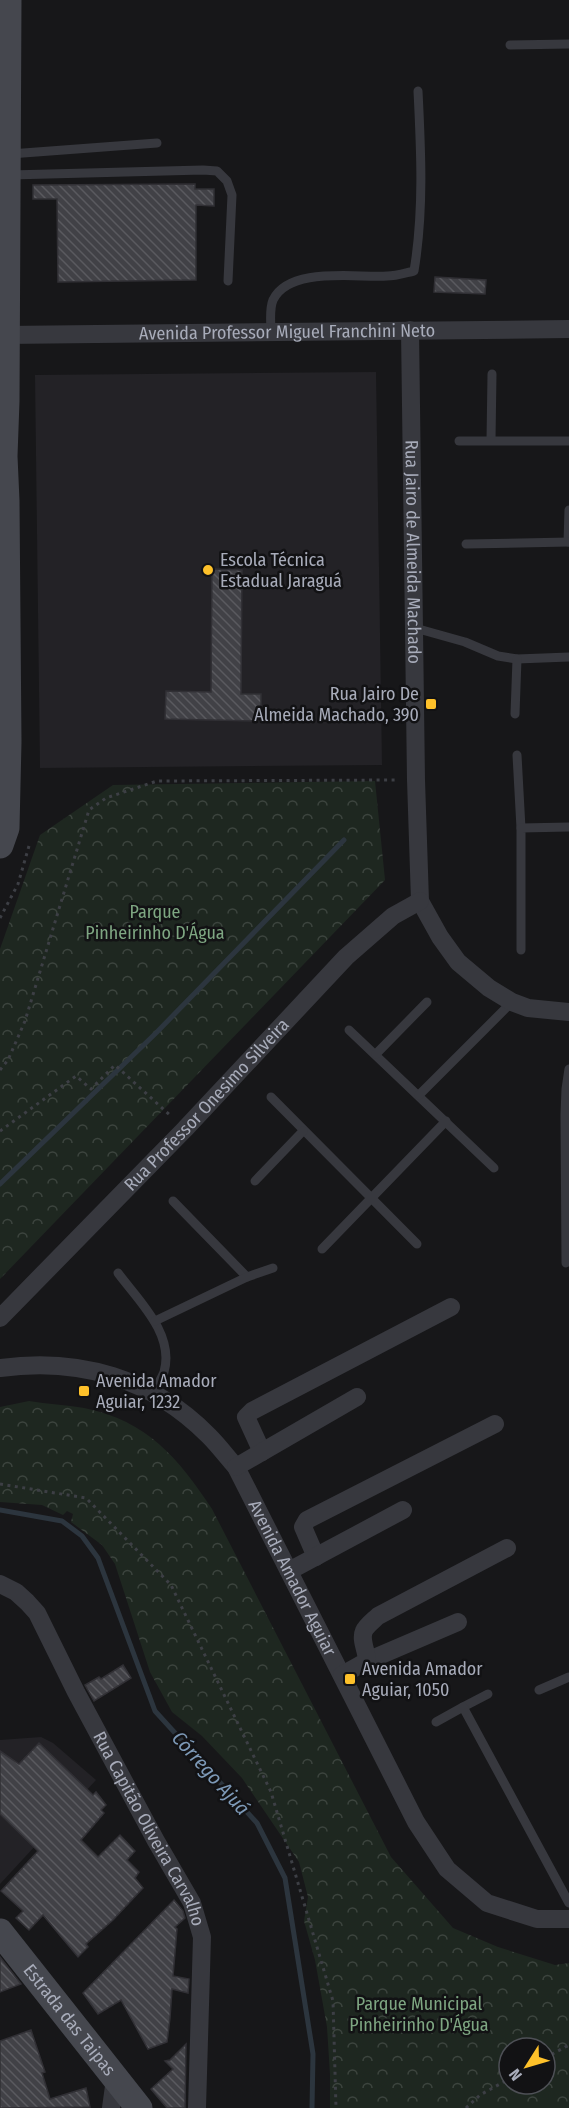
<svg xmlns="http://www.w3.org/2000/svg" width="569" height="2108" viewBox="0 0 569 2108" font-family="'Fira Sans Condensed',sans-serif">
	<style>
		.built { fill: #232226 }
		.park { fill: url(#park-crowns); fill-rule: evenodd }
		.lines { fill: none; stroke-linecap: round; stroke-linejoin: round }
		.stream { stroke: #2c353e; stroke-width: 5 }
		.building { fill: url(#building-back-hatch); stroke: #313035; stroke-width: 1.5 }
		.path { stroke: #3d3f45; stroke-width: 3; stroke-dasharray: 3 4.5; stroke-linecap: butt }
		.lane { stroke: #37383e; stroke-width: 9 }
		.street { stroke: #37383e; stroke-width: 18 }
		.secondary { stroke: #45474e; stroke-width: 27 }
		.poi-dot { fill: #fec12a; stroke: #121214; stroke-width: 2 }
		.labels { text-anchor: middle; stroke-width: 5; stroke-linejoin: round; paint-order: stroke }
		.street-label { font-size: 18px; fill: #a8acba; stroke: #121214 }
		.poi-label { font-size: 18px; fill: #a8acba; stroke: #121214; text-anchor: start }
		.park-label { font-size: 18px; fill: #7ea682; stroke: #121214 }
		.water-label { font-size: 20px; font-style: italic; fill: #7d99b7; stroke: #121214 }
	</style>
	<defs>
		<pattern id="park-crowns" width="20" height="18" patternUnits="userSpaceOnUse" patternTransform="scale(1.5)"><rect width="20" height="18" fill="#1e2720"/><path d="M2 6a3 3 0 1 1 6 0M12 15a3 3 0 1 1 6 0" fill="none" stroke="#3c443e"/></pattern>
		<pattern id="building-back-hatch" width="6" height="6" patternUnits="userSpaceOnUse" patternTransform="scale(1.5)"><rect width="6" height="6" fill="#414146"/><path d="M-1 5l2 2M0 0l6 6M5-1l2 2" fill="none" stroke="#5a5a5f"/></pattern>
	</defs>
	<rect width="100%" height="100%" fill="#171719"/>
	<g class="built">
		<path d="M376,372L382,765L40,768L35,375Z"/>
		<path d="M41,1737L53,1743L96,1780L0,1884V1740Z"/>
	</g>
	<g class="park">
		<path d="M375,781L385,880L0,1279V949L40,835L113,785Z"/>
		<path d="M29,1401C47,1404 66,1405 84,1408C148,1421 178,1458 212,1509L391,1857L453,1928L498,1947L555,1965L569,1963V2108H330V2074L327,2027L315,1960L304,1921L308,1897L299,1862L242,1778L202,1736L172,1712L150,1672L115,1564L102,1545L71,1522L73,1514L67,1511L63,1515L42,1505L0,1502V1407ZM509,2048H545V2084H509Z"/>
	</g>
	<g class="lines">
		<g class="stream">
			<path d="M0,1184L156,1033L344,840"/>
			<path d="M0,1510L62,1521L82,1536L98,1558L155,1711L257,1823L285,1878L313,2054L312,2108"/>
		</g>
	</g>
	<g class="building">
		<path d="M195,184V189H214V206L196,205V280L58,282L57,199H33V185Z"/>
		<path d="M435,277L486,280L485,294L434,292Z"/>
		<path d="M212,569L242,570L241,694H261V721L165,719L166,691L211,692Z"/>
		<path d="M123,1665L131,1678L94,1701L85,1685L99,1677L101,1679Z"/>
		<path d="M39,1743L93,1795L96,1792L106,1805L101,1810L104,1813L81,1840L98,1857L120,1835L135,1851L127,1860L139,1872L135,1878L143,1888L113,1920L86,1944L88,1947L78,1957L43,1915L29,1930L16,1918L23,1911L1,1891L38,1851L0,1814V1751L19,1764Z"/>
		<path d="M174,1900L183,1911L185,1918L175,1927L177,1929L173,1976L189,1979L188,1993L172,1989L170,2018L167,2042L148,2049L121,2000L98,2014L83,1993Z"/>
		<path d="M0,1957L21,1984L0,1992Z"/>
		<path d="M31,2030L45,2072L42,2073L50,2099L86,2088L90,2107L0,2108V2041Z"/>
		<path d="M186,2044L185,2108H167L151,2089L173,2069L165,2061L170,2060Z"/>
	</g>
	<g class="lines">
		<g class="path">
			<path d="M0,918L18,884L29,846"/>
			<path d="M0,1070L8,1060L25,1021L89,810L106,798L157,781L399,780"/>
			<path d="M0,1131L76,1076L91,1089L115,1065L172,1117"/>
			<path d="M0,1484L86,1498L171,1585L271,1792L333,2001L336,2108"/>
			<path d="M545,2058L569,2045"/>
			<path d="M466,2108L480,2095L509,2079"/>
		</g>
		<g class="lane">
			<path d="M510,45L569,44"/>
			<path d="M10,154L157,143"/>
			<path d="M10,175L203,170L217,171L227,181L232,195L228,281"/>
			<path d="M271,332C271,322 269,310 273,300C289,266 356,278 387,276C396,276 405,273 414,271C424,211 421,151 418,91"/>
			<path d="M491,440L492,374"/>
			<path d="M459,441H569"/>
			<path d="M568,542L569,510"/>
			<path d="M466,544L569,542"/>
			<path d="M415,628L465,642L498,656L517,659L569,657"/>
			<path d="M515,714L517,659"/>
			<path d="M517,755L521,828"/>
			<path d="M521,950V828L569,827"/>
			<path d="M349,1030L494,1168"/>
			<path d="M376,1054L427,1002"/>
			<path d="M419,1095L512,1002"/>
			<path d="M271,1097L417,1244"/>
			<path d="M255,1181L303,1131"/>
			<path d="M173,1201L247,1277"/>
			<path d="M322,1249L446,1121"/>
			<path d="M566,1263L565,1115L566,1089L569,1069"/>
			<path d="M118,1273C138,1300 175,1334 164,1372C161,1379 157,1386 154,1393"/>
			<path d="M155,1321L247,1277L273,1268"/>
			<path d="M539,1690L569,1677"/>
			<path d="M463,1707L488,1694"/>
			<path d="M436,1722L463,1707L569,1903"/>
		</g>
		<g class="street">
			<path id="s1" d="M410,330L416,780L420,901L440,937L458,962L489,988L512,1002L528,1008L569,1012"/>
			<path id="s2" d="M5,335L569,329"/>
			<path id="s3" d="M0,1318L185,1129L346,957L393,916L420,901"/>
			<path id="s4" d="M0,1368C79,1357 152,1378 209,1436C219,1446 227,1457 236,1467L416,1822L447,1869L487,1903L537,1919H569"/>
			<path d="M262,1452L246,1417L252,1411L451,1307"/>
			<path d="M236,1467L357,1397"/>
			<path d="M316,1557L303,1527L307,1520L495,1424"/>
			<path d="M289,1571L403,1510"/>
			<path id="s5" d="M0,1584L16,1592L27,1602L37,1613L76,1692L156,1841L192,1903L202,1937L197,2108"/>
			<path d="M367,1661L458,1622"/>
			<path d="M342,1675L367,1661C367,1651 360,1640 364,1631C366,1626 374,1620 378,1616L507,1548"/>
			<path d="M111,2108L115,2079"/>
		</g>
		<g class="secondary">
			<path d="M0,845L6,828L8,742L6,501L4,456L6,401L8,0"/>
			<path id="s6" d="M0,1932L139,2108"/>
		</g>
	</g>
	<g class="poi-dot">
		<circle cx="208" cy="570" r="6"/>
		<rect x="425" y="698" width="12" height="12" rx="3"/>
		<rect x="78" y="1385" width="12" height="12" rx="3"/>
		<rect x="344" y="1673" width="12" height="12" rx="3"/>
	</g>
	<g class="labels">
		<g class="street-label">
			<text dy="6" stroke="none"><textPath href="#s2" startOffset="282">Avenida Professor Miguel Franchini Neto</textPath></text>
			<text dy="6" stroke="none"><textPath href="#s1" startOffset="222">Rua Jairo de Almeida Machado</textPath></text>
			<text dy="6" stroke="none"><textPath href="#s3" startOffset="297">Rua Professor Onesimo Silveira</textPath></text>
			<text dy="6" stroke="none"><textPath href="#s4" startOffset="394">Avenida Amador Aguiar</textPath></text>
			<text dy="6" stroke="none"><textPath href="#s5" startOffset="291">Rua Capitão Oliveira Carvalho</textPath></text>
			<text dy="6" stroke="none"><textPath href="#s6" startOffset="112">Estrada das Taipas</textPath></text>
		</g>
		<g class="poi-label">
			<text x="220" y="566">Escola Técnica<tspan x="220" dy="21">Estadual Jaraguá</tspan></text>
			<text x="419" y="700" text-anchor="end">Rua Jairo De<tspan x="419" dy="21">Almeida Machado, 390</tspan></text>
			<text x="96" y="1387">Avenida Amador<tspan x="96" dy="21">Aguiar, 1232</tspan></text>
			<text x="362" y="1675">Avenida Amador<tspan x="362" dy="21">Aguiar, 1050</tspan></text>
		</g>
		<g class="park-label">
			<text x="155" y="918">Parque<tspan x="155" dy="21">Pinheirinho D'Água</tspan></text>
			<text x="419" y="2010">Parque Municipal<tspan x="419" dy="21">Pinheirinho D'Água</tspan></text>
		</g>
		<g class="water-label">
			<text transform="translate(211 1773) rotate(48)" y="7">Córrego Ajuá</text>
		</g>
	</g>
	<g transform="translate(527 2066) rotate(233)"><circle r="28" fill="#121214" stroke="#4e5056" stroke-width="1.5"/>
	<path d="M0-4.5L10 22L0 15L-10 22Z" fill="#fec12a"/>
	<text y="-9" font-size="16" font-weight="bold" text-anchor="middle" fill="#a8acba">N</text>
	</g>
</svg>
